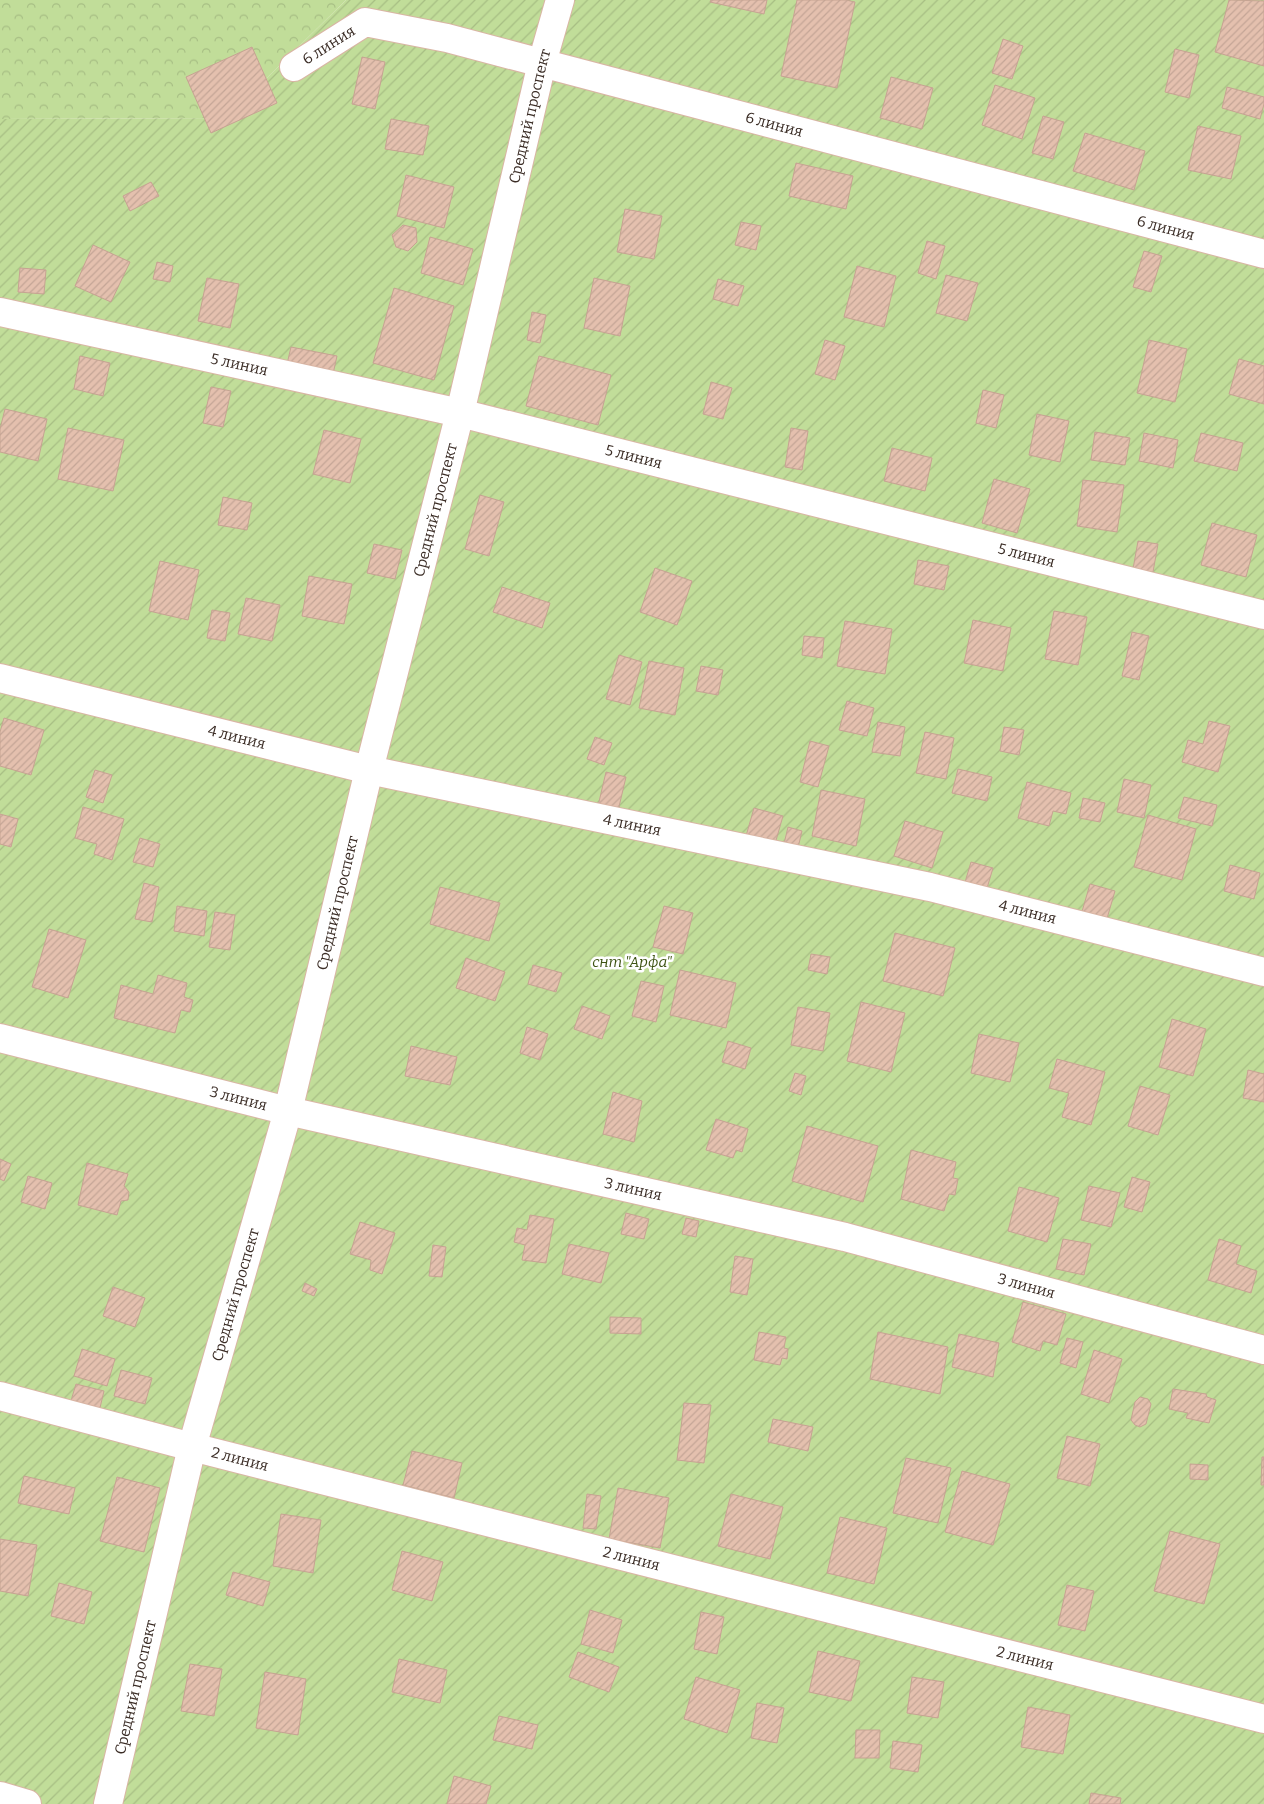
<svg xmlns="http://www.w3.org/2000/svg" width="1264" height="1804" viewBox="0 0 1264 1804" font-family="Bitter,serif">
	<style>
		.forest { fill: url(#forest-crowns) }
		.garden { fill: url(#garden-furrows) }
		.building { fill: url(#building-hatch); stroke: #c6a392 }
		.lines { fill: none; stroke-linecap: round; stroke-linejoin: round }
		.minor-casing { stroke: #d9b5a4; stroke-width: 30 }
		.minor { stroke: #fff; stroke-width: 28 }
		.labels { text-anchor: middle; stroke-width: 5; stroke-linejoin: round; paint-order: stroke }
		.street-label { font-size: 15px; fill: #3b2d26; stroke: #fff }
		.park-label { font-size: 15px; font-style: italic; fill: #3e5313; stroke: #fff }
	</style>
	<defs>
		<pattern id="forest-crowns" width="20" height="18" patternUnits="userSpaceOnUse" patternTransform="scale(1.25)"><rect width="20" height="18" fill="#c1dd99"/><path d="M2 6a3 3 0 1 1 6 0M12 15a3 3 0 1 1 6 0" fill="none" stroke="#a7be84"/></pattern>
		<pattern id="garden-furrows" width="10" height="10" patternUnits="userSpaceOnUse" patternTransform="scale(1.25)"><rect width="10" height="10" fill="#c1dd99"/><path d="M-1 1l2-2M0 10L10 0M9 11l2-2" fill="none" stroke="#a7be84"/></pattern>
		<pattern id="building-hatch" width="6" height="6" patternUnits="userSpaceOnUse" patternTransform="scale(1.25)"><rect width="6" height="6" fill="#e4c0ae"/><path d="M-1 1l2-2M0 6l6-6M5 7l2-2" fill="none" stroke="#c4a596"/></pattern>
	</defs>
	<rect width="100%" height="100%" fill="#fdf5f2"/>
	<path class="forest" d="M0,0H346L226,118L0,119Z"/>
	<path class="garden" d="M346,0H1264V1804H0V119L226,118Z"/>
	<g class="building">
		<path d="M711,0H767L764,14L710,2Z"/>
		<path d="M797,0H846L855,2L837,88L781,76Z"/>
		<path d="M1229,0L1264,1V66L1215,52Z"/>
		<path d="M1003,39L1023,46L1012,79L992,73Z"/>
		<path d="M252,47L277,103L211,133L186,77Z"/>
		<path d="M1175,49L1199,55L1189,98L1165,92Z"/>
		<path d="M362,57L385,62L375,109L352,104Z"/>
		<path d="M891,77L933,88L922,129L880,118Z"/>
		<path d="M995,85L1035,98L1022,139L982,125Z"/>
		<path d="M1227,87L1264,97V104L1260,119L1222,108Z"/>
		<path d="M1043,116L1064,122L1053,159L1032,153Z"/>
		<path d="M391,119L429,126L423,155L385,149Z"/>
		<path d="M1198,126L1241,136L1231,179L1188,170Z"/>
		<path d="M1085,133L1145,151L1134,190L1073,171Z"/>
		<path d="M796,163L853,176L846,209L789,196Z"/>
		<path d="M406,175L454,187L444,228L397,216Z"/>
		<path d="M151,182L159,196L130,211L123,196Z"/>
		<path d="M625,209L662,216L654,259L617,252Z"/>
		<path d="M741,222L761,226L756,250L735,245Z"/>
		<path d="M403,225L416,228L417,242L408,251L396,247L392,235Z"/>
		<path d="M430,237L473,249L463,285L421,273Z"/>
		<path d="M927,241L945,246L936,279L918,273Z"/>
		<path d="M93,245L130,262L111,302L75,286Z"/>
		<path d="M1144,251L1162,256L1151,292L1133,287Z"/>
		<path d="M157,262L173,266L170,282L153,279Z"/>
		<path d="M857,266L896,276L884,327L844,317Z"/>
		<path d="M20,268L46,270L44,294L18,292Z"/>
		<path d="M946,275L978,283L967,321L936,313Z"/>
		<path d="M207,278L239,284L230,328L198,321Z"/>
		<path d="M594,278L630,286L620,336L584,328Z"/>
		<path d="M718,279L744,286L738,306L713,299Z"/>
		<path d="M394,288L454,306L434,380L373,363Z"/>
		<path d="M532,312L546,315L540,343L527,340Z"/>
		<path d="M825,340L845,346L835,380L815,374Z"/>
		<path d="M1149,340L1187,349L1175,402L1137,393Z"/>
		<path d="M291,347L337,356L333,374L287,364Z"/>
		<path d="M80,356L110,363L103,396L74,389Z"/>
		<path d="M539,356L611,375L598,425L526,406Z"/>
		<path d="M1239,359L1264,366V404L1229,394Z"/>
		<path d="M711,382L732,388L723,419L703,414Z"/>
		<path d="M211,387L231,391L223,427L203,423Z"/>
		<path d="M983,390L1004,395L996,428L976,423Z"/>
		<path d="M5,409L47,419L38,461L0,452V429Z"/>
		<path d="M1037,414L1069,421L1060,462L1029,455Z"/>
		<path d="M68,428L124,440L113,491L58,479Z"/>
		<path d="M791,428L808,431L802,470L785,467Z"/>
		<path d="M324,430L361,439L350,483L313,474Z"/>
		<path d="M1095,432L1130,438L1125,465L1091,460Z"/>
		<path d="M1144,433L1178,440L1173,468L1139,461Z"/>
		<path d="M1201,433L1243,443L1237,471L1194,461Z"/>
		<path d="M892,448L932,458L925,491L884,481Z"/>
		<path d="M994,479L1030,489L1017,533L982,523Z"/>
		<path d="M1083,480L1124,485L1117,532L1077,526Z"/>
		<path d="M480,495L504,502L489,556L465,549Z"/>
		<path d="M223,497L252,503L247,530L218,525Z"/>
		<path d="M1212,523L1257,535L1246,577L1201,565Z"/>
		<path d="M1138,541L1158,544L1153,572L1133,569Z"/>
		<path d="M374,544L402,550L395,579L367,573Z"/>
		<path d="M918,560L949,566L944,590L914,584Z"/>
		<path d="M160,561L199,570L188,620L149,611Z"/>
		<path d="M655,568L692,581L677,625L640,612Z"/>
		<path d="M309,576L352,584L344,624L302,616Z"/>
		<path d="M502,587L550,603L542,628L493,612Z"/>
		<path d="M246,598L280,605L272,641L238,634Z"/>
		<path d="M212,610L230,613L225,641L207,638Z"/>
		<path d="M1054,611L1087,617L1078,665L1045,659Z"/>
		<path d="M973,620L1011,628L1003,671L964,663Z"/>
		<path d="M845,621L892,629L885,674L837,666Z"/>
		<path d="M1132,632L1149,636L1139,680L1122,676Z"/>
		<path d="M804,636L824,638L822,658L802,655Z"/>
		<path d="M619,655L642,662L630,705L606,699Z"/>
		<path d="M649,661L684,668L675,715L639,708Z"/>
		<path d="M701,666L723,670L718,695L696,691Z"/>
		<path d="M847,701L874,708L867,736L839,730Z"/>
		<path d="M4,718L44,730L31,775L0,766V732Z"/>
		<path d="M1209,721L1230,726L1218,772L1182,762L1188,740L1203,744Z"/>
		<path d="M878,722L905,727L900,756L872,752Z"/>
		<path d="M1004,727L1024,730L1019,755L1000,751Z"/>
		<path d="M925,732L954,738L946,779L916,773Z"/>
		<path d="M595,737L612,743L604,765L587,759Z"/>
		<path d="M810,741L829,746L818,787L800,782Z"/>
		<path d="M958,769L992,777L987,801L952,793Z"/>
		<path d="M95,770L112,775L103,803L86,797Z"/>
		<path d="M606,772L626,777L618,811L598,806Z"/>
		<path d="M1124,779L1151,785L1144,818L1117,812Z"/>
		<path d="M1027,782L1071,793L1066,814L1053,811L1049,826L1018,818Z"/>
		<path d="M821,790L865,799L856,846L812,836Z"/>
		<path d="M1184,797L1217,805L1212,826L1178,818Z"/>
		<path d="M1083,798L1105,803L1100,822L1079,818Z"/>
		<path d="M83,807L124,819L112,860L94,854L97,844L75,838Z"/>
		<path d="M754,808L783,816L775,844L746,836Z"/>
		<path d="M0,814L18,819L11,847L0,844Z"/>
		<path d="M1148,815L1196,829L1182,880L1134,867Z"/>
		<path d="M905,821L943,832L932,868L894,856Z"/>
		<path d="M788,827L802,831L797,852L783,848Z"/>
		<path d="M140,838L160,844L153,867L133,862Z"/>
		<path d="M971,862L993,868L985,895L963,889Z"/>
		<path d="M1230,865L1260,873L1254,899L1224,891Z"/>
		<path d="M144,883L159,887L152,922L135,919Z"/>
		<path d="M1090,884L1115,891L1106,922L1081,915Z"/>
		<path d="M440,887L500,903L489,941L430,924Z"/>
		<path d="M177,906L207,911L204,936L174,931Z"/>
		<path d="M664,906L693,913L683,954L653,947Z"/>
		<path d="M215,912L235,915L230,950L209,947Z"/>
		<path d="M49,929L86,940L68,998L32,987Z"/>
		<path d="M895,933L955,948L943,996L883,981Z"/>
		<path d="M811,954L830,957L827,974L808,970Z"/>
		<path d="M466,958L505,972L495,1001L456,988Z"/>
		<path d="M533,965L562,973L556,992L528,984Z"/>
		<path d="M680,970L736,983L726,1028L670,1015Z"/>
		<path d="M158,975L187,983L184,997L193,1000L190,1012L181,1010L175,1033L114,1018L121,985L153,994Z"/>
		<path d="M641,981L664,986L656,1022L632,1016Z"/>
		<path d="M861,1002L905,1013L891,1072L847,1061Z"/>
		<path d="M582,1006L610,1016L602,1039L574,1029Z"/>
		<path d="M798,1007L830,1013L823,1051L791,1045Z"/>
		<path d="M1172,1019L1206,1029L1193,1076L1159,1067Z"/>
		<path d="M527,1027L548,1034L540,1060L520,1053Z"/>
		<path d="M979,1034L1019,1043L1010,1082L971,1073Z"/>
		<path d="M728,1041L751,1048L745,1069L722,1062Z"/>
		<path d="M411,1046L457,1057L450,1085L405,1076Z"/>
		<path d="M1057,1059L1105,1072L1091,1125L1062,1117L1069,1093L1049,1088Z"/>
		<path d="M1248,1070L1264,1074V1102L1243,1098Z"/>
		<path d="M795,1073L806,1076L801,1095L789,1091Z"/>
		<path d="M1140,1086L1170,1095L1158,1135L1128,1126Z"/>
		<path d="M613,1092L642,1101L634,1142L603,1134Z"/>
		<path d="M716,1119L748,1129L742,1152L736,1150L733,1158L706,1150Z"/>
		<path d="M807,1126L878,1146L863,1202L792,1181Z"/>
		<path d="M911,1150L956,1162L953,1178L958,1179L955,1195L949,1194L944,1211L901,1199Z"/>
		<path d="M0,1159L11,1164L4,1181L0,1179Z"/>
		<path d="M87,1163L128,1174L124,1186L129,1192L128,1200L121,1201L117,1215L78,1205Z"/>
		<path d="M28,1176L52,1183L45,1209L21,1202Z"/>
		<path d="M1132,1177L1150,1182L1142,1212L1124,1207Z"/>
		<path d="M1089,1186L1120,1193L1111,1227L1081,1220Z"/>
		<path d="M1019,1187L1059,1198L1047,1242L1008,1231Z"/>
		<path d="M626,1213L649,1219L644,1239L621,1234Z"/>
		<path d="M530,1215L554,1219L546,1263L522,1260L525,1245L514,1242L517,1228L527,1230Z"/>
		<path d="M686,1218L699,1221L696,1237L682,1234Z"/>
		<path d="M360,1222L395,1233L382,1274L370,1270L371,1260L350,1254Z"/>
		<path d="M1063,1239L1091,1244L1084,1275L1056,1269Z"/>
		<path d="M1219,1239L1241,1246L1236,1264L1257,1271L1251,1293L1208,1280Z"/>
		<path d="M569,1244L609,1253L601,1283L562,1274Z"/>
		<path d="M433,1245L446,1247L442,1277L429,1276Z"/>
		<path d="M735,1256L753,1259L747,1295L730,1292Z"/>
		<path d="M305,1283L317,1289L314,1296L302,1291Z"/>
		<path d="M113,1287L145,1298L135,1327L103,1316Z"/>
		<path d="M1023,1302L1066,1314L1057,1345L1043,1341L1040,1351L1012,1342Z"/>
		<path d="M610,1317L641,1318V1334L610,1333Z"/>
		<path d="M759,1332L786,1337L784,1348L788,1349L787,1359L782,1358L780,1365L754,1360Z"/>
		<path d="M878,1332L948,1347L940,1394L870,1379Z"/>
		<path d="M959,1334L999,1343L993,1377L952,1367Z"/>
		<path d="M1067,1338L1083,1342L1076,1368L1060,1363Z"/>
		<path d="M82,1349L115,1359L107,1386L74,1376Z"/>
		<path d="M1094,1350L1122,1359L1109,1403L1081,1394Z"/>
		<path d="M121,1370L152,1378L145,1404L114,1396Z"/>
		<path d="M76,1384L104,1391L99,1412L70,1404Z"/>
		<path d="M1173,1389L1206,1394L1207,1397L1216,1400L1209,1423L1186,1418L1188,1413L1169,1409Z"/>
		<path d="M1140,1397L1148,1399L1151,1404L1146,1424L1140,1427L1135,1425L1131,1420L1135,1402Z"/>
		<path d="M684,1403L711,1405L704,1463L677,1460Z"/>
		<path d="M773,1419L813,1427L808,1451L768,1442Z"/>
		<path d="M1067,1436L1100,1444L1090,1486L1057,1478Z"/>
		<path d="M412,1451L462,1463L454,1498L403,1485Z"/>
		<path d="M1262,1457H1264V1485H1261Z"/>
		<path d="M906,1458L951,1468L938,1523L893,1513Z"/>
		<path d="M1190,1464L1208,1465V1480L1190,1479Z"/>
		<path d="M962,1471L1010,1484L993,1545L945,1532Z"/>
		<path d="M24,1476L75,1488L69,1514L18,1503Z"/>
		<path d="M117,1477L160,1488L144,1552L100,1541Z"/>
		<path d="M618,1488L669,1498L660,1548L609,1539Z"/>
		<path d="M587,1494L601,1496L596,1529L583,1528Z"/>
		<path d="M731,1494L783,1507L770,1559L718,1546Z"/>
		<path d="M281,1514L321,1520L313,1573L273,1566Z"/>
		<path d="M840,1517L887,1528L874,1584L827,1573Z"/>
		<path d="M1170,1531L1220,1544L1204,1604L1154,1591Z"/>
		<path d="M0,1539L37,1545L28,1596L0,1591Z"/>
		<path d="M402,1551L443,1562L432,1601L392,1590Z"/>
		<path d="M233,1572L270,1582L263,1606L226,1595Z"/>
		<path d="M59,1583L92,1592L84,1624L51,1616Z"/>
		<path d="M1067,1585L1094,1591L1085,1631L1058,1625Z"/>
		<path d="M590,1610L622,1620L613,1653L581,1644Z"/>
		<path d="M701,1612L724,1617L717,1654L694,1649Z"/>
		<path d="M818,1651L860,1661L851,1701L809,1692Z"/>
		<path d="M578,1652L619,1667L609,1692L569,1677Z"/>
		<path d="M399,1659L447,1670L440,1703L392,1692Z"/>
		<path d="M190,1664L222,1669L214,1716L181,1711Z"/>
		<path d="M265,1672L306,1679L298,1735L256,1728Z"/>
		<path d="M696,1677L740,1690L727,1733L684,1719Z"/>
		<path d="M912,1677L944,1682L938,1718L907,1713Z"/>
		<path d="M757,1703L784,1708L777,1743L751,1738Z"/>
		<path d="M1028,1707L1070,1715L1063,1754L1021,1747Z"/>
		<path d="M499,1716L538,1725L532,1749L493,1740Z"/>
		<path d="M856,1730H880L879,1758H855Z"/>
		<path d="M893,1741L922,1745L918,1772L890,1768Z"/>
		<path d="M454,1776L491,1786L486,1804H447Z"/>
		<path d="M1091,1793L1121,1798L1120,1804H1089Z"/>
	</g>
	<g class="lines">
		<defs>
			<g id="minor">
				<path id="s1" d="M294,67L365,22L447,38L1264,254"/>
				<path id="s2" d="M0,312L460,413L1264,615"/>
				<path id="s3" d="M0,678L369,770L930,887L1264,972"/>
				<path id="s4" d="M0,1038L288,1111L845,1237L1264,1350"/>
				<path id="s5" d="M0,1396L192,1447L1264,1719"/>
				<path d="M0,1796L27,1804"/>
				<path id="s6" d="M108,1804L192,1447L288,1111L369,770L460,413L542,63L560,0"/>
			</g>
		</defs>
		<use href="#minor" class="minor-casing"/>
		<use href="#minor" class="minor"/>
	</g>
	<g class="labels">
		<g class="street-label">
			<text dy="5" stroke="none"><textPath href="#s1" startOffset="41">6 линия</textPath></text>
			<text dy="5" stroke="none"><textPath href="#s6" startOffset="1740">Средний проспект</textPath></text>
			<text dy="5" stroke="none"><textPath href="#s1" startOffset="506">6 линия</textPath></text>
			<text dy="5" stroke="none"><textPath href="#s1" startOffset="911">6 линия</textPath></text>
			<text dy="5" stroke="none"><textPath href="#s2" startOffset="245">5 линия</textPath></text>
			<text dy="5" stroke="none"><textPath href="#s2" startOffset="650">5 линия</textPath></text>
			<text dy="5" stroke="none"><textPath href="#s6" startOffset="1335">Средний проспект</textPath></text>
			<text dy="5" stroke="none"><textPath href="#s2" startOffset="1055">5 линия</textPath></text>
			<text dy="5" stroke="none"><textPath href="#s3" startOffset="244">4 линия</textPath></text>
			<text dy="5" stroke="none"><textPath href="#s3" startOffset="649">4 линия</textPath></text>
			<text dy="5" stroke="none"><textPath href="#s6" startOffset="930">Средний проспект</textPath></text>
			<text dy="5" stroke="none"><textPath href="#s3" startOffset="1054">4 линия</textPath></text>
			<text dy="5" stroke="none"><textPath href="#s4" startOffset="246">3 линия</textPath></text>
			<text dy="5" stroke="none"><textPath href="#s4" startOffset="651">3 линия</textPath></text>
			<text dy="5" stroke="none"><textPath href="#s4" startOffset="1056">3 линия</textPath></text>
			<text dy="5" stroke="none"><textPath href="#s6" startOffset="525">Средний проспект</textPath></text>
			<text dy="5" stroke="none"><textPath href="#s5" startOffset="248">2 линия</textPath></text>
			<text dy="5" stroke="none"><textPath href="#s5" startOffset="652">2 линия</textPath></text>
			<text dy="5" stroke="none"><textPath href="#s5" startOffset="1058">2 линия</textPath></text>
			<text dy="5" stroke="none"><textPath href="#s6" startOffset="120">Средний проспект</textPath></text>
		</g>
		<g class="park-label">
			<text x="632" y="967">снт "Арфа"</text>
		</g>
	</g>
</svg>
